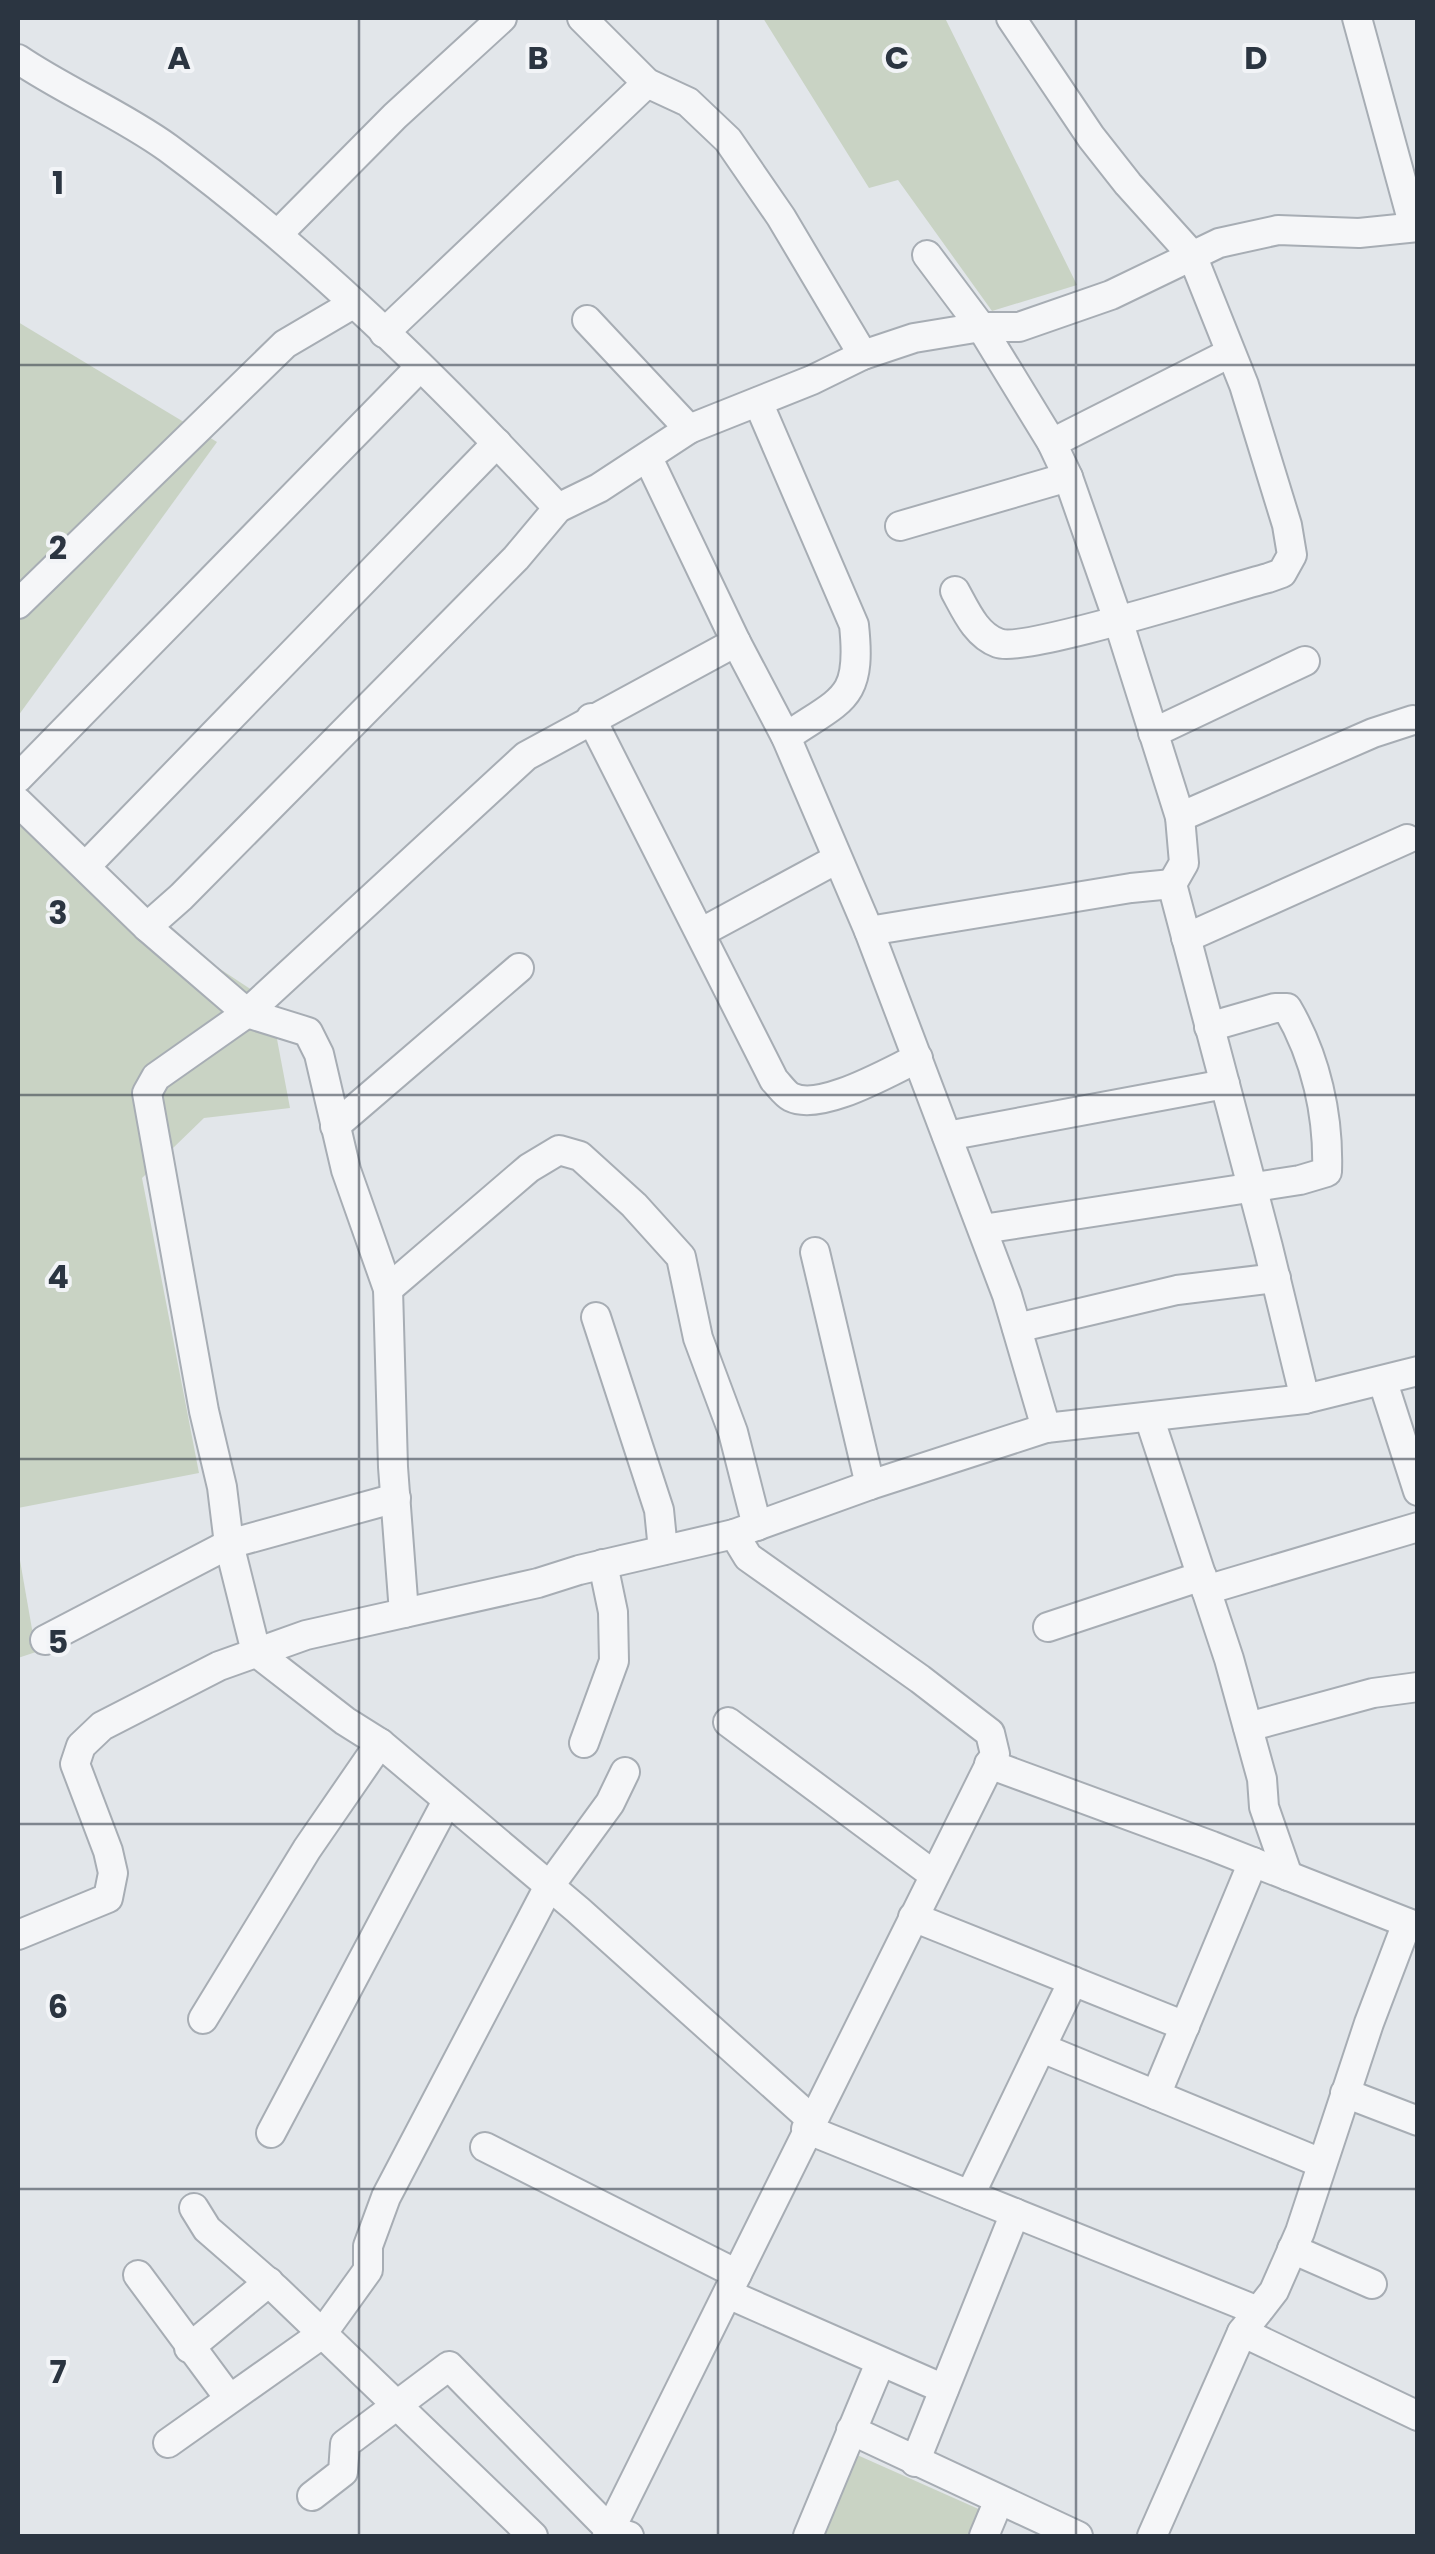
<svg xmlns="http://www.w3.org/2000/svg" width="1435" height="2554" viewBox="0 0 1435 2554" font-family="Poppins,sans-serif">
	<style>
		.green { fill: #c9d3c4 }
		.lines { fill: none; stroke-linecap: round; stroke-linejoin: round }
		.minor-casing { stroke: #a7adb4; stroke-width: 32 }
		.minor { stroke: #f5f6f8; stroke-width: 28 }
		.grid { fill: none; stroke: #2b3541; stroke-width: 2.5; stroke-opacity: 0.55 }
		.grid-label { font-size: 32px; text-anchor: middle; font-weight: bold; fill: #2b3541; stroke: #f2f4f7; stroke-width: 8; stroke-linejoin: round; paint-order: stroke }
	</style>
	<rect width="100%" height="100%" fill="#e2e6ea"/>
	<g class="green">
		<path d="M763,18H945L1077,285L992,311L898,180L869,188Z"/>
		<path d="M18,322L217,442L18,716Z"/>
		<path d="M18,799L69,832L96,887L270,1002L290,1108L204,1118L142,1178L199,1473L18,1508Z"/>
		<path d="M18,1549L36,1652L18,1658Z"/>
		<path d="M855,2454L983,2511L972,2536H818Z"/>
	</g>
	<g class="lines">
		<defs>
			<g id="minor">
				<path d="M582,18L647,83L688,102L728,140L781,217L863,355"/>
				<path d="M1357,18L1414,227"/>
				<path d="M18,59C65,91 121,114 168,148C310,253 438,379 558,508"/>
				<path d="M278,234L395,116L502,18"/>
				<path d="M927,255L981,327L1052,443L1068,477L1118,620L1180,817L1184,863L1172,884L1268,1247L1305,1399"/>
				<path d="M587,320L689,429"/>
				<path d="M384,333L647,83"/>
				<path d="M758,402L854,625C862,700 843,698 786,737"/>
				<path d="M1052,443L1230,353"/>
				<path d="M648,458L736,642L786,737L869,931L1007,1295L1046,1428"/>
				<path d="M900,526L1068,477"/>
				<path d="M955,591C966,611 976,635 998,643C1025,653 1225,589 1268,578L1282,573L1292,555L1287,525L1244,385L1192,255L1128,184L1091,137L1011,18"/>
				<path d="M18,604L285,344L353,304"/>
				<path d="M736,642L526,756L247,1013L156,1077L147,1093L204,1411L222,1487L229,1544L256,1652L345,1721L380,1743L578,1910L811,2119"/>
				<path d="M591,718L774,1080C779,1085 785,1094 791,1097C821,1112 890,1071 918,1058"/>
				<path d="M1153,733L1305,661"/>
				<path d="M18,778L420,367"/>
				<path d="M18,802L147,927"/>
				<path d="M1180,817L1373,733L1413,720"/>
				<path d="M86,866L497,443"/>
				<path d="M869,931L1131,888L1172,884"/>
				<path d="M702,932L837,859"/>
				<path d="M1186,938L1407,839"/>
				<path d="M335,1126L519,968"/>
				<path d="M947,1136L1225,1084"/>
				<path d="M983,1229L1300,1180L1327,1172C1329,1116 1316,1057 1287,1008H1275L1209,1027"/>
				<path d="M815,1252L870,1485"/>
				<path d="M388,1289L529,1168L559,1150L580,1156L634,1205L681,1257L698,1338L733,1432L757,1526"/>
				<path d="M596,1317L659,1510L663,1550"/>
				<path d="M1017,1328L1177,1290L1276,1278"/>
				<path d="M1383,1382L1418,1491"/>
				<path d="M1149,1417L1229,1659L1262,1779L1264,1807L1288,1876"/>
				<path d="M1206,1590L1418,1527"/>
				<path d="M404,1613L393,1467L388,1289L346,1170L319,1054L308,1032L247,1013L147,927L181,897L516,558L558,508L599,488L689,429L812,380L863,355L914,338L981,327H1019L1111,295L1219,243L1278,230L1359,233L1418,227"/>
				<path d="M1048,1627L1202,1576"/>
				<path d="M45,1640L229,1544L396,1498"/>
				<path d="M728,1722L934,1875"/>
				<path d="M1248,1727L1373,1693L1418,1687"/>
				<path d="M584,1743L614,1661L613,1612L603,1564"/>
				<path d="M989,1764L1212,1846L1418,1927"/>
				<path d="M913,1917L1185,2026"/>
				<path d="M18,1935L108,1898L113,1873L108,1851L75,1764L81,1746L102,1726L219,1666L306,1635L538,1583L579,1570L734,1534L870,1485L1046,1428L1305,1399L1418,1371"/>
				<path d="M203,2019L307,1849L380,1743"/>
				<path d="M1042,2048L1321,2163"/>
				<path d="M1345,2093L1418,2121"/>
				<path d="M1156,2095L1253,1862"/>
				<path d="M806,2129L1258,2311"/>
				<path d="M271,2133L447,1801"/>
				<path d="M485,2147L737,2274"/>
				<path d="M970,2195L1073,1981"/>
				<path d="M194,2208L207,2229L276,2289L533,2536"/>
				<path d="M1292,2249L1372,2284"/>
				<path d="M138,2275L229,2398"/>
				<path d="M728,2294L944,2389"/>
				<path d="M1242,2332L1418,2416"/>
				<path d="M189,2348L269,2282"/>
				<path d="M851,2430L1078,2536"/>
				<path d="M168,2443L322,2334L368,2270V2246L386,2197L548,1888L610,1803L625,1772"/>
				<path d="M915,2462L1015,2213"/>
				<path d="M312,2496L343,2472L345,2444L449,2366L610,2530L629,2536"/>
				<path d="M607,2536L995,1754L990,1733L920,1679L748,1557L734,1534"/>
				<path d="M808,2536L880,2363"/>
				<path d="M984,2536L999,2500"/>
				<path d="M1152,2536L1242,2332L1274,2291L1300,2232L1369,2023L1407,1923"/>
			</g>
		</defs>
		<use href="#minor" class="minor-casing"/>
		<use href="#minor" class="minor"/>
	</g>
	<path class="grid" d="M359,18V2536M718,18V2536M1076,18V2536M18,365H1418M18,730H1418M18,1095H1418M18,1459H1418M18,1824H1418M18,2189H1418"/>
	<g class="grid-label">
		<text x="179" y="69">A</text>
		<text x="538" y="69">B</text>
		<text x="897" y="69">C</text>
		<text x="1256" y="69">D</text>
		<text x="58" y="194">1</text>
		<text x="58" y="559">2</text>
		<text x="58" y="924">3</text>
		<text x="58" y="1288">4</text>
		<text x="58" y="1653">5</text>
		<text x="58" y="2018">6</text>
		<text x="58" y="2383">7</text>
	</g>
	<rect width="1435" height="2554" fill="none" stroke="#2b3541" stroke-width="40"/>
</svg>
